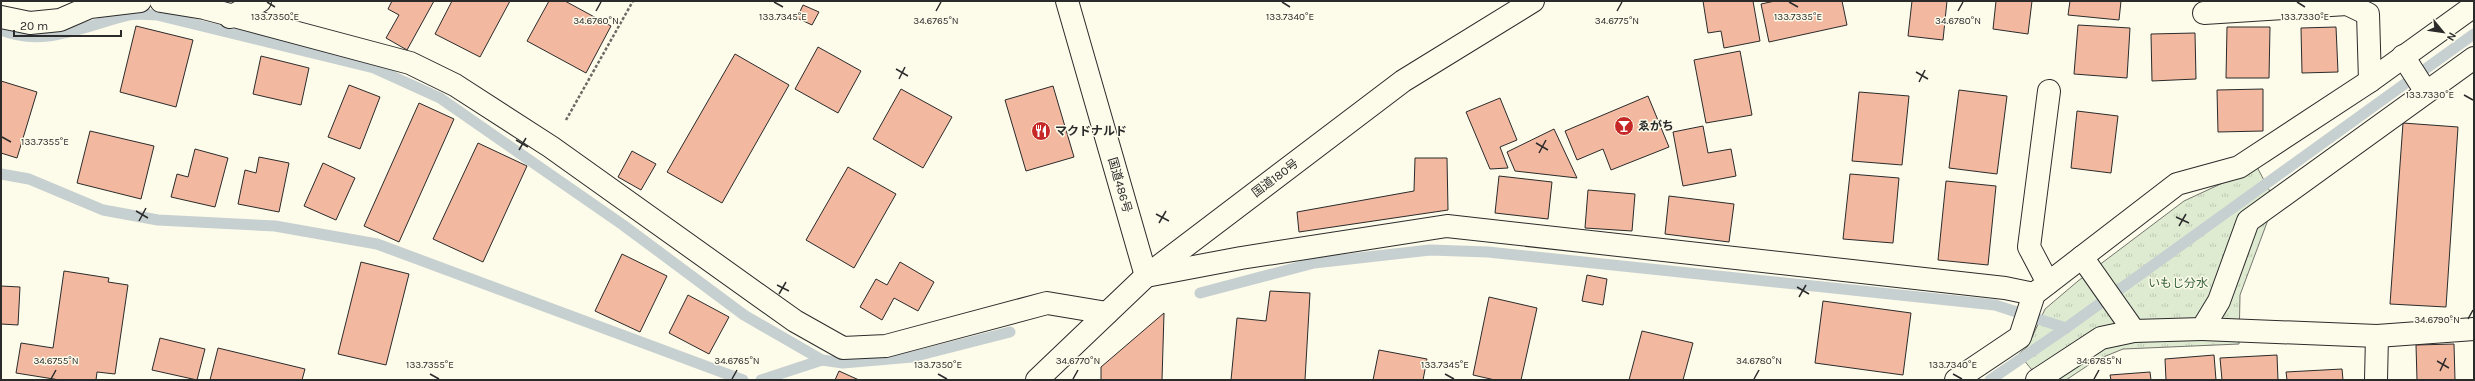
<svg xmlns="http://www.w3.org/2000/svg" width="2475" height="381" viewBox="0 0 2475 381" font-family="Karla,'Noto Sans JP',sans-serif">
	<style>
		.park { fill: url(#park-tufts); stroke: #74746e }
		.lines { fill: none; stroke-linecap: round; stroke-linejoin: round }
		.stream { stroke: #c7d0d0; stroke-width: 11 }
		.building { fill: #f2b8a0; stroke: #2b2b2b }
		.minor-casing { stroke: #2b2b2b; stroke-width: 24 }
		.highway-casing { stroke: #2b2b2b; stroke-width: 24 }
		.path { stroke: #6a6964; stroke-width: 2.5; stroke-dasharray: 3 2; stroke-linecap: butt }
		.minor { stroke: #fdfbea; stroke-width: 22 }
		.highway { stroke: #fdfbea; stroke-width: 22 }
		.ticks { fill: none; stroke: #2b2b2b; stroke-width: 1.5 }
		.labels { text-anchor: middle; stroke-width: 3; stroke-linejoin: round; paint-order: stroke }
		.poi-label { font-size: 12px; font-weight: bold; fill: #2b2b2b; stroke: #fdfbea; text-anchor: start }
		.street-label { font-size: 12px; fill: #2b2b2b; stroke: #fdfbea }
		.park-label { font-size: 12px; fill: #34623c; stroke: #fdfbea }
		.ticks-label { font-size: 10px; text-anchor: middle; fill: #2b2b2b; stroke: #fdfbea; stroke-width: 3; stroke-linejoin: round; paint-order: stroke }
	</style>
	<defs>
		<pattern id="park-tufts" width="24" height="20" patternUnits="userSpaceOnUse"><rect width="24" height="20" fill="#deebd1"/><path d="M3 7l-1-3M5 7V3M7 7l1-3M15 17l-1-3M17 17v-4M19 17l1-3" fill="none" stroke="#bfcab4"/></pattern>
	</defs>
	<rect width="100%" height="100%" fill="#fdfbea"/>
	<path class="park" d="M2257,167L2275,201L2240,295L2239,344L2123,349L2096,360L2066,380H2040L2019,354L2028,346L2045,309L2078,281L2184,201Z"/>
	<g class="lines">
		<g class="stream">
			<path d="M1,30C44,48 87,25 129,15C138,13 148,15 157,15L374,68L440,98L623,225L744,315L822,360L843,363L912,357L1010,332"/>
			<path d="M1,174L29,179L103,210L158,220L275,226L377,244L743,380"/>
			<path d="M1200,293L1314,263L1430,250L1488,252L1995,305L2066,328"/>
			<path d="M761,380L822,360"/>
			<path d="M1990,380L2066,328L2474,34"/>
		</g>
	</g>
	<g class="building">
		<path d="M392,1H434L407,50L386,38L399,15L388,9Z"/>
		<path d="M452,1H510L480,57L435,34Z"/>
		<path d="M549,1H565L611,26L586,73L527,41Z"/>
		<path d="M1703,1H1753L1760,41L1724,48L1721,31L1708,33Z"/>
		<path d="M1775,1H1842L1847,25L1769,42L1761,4Z"/>
		<path d="M1912,1H1947L1943,40L1908,36Z"/>
		<path d="M1996,1H2032L2028,34L1993,29Z"/>
		<path d="M2070,1H2121L2119,20L2068,15Z"/>
		<path d="M803,5L819,12L812,25L797,18Z"/>
		<path d="M2078,25L2130,28L2127,78L2074,74Z"/>
		<path d="M136,26L193,40L176,107L120,92Z"/>
		<path d="M2227,27H2270L2269,78H2226Z"/>
		<path d="M2336,27L2338,72L2302,73L2301,28Z"/>
		<path d="M2195,33L2196,79L2152,81L2151,34Z"/>
		<path d="M818,47L861,71L838,113L795,89Z"/>
		<path d="M1740,51L1752,115L1706,123L1694,60Z"/>
		<path d="M735,54L789,85L722,203L667,172Z"/>
		<path d="M261,56L309,68L301,105L253,94Z"/>
		<path d="M1,81L37,92L17,158L1,153Z"/>
		<path d="M349,85L380,97L360,149L328,137Z"/>
		<path d="M1053,86L1074,157L1026,171L1005,100Z"/>
		<path d="M901,89L952,117L923,168L873,139Z"/>
		<path d="M2263,89V131L2218,132L2217,90Z"/>
		<path d="M1959,90L2007,96L1997,174L1949,168Z"/>
		<path d="M1859,92L1909,96L1902,165L1852,161Z"/>
		<path d="M1648,96L1669,147L1611,170L1603,149L1577,160L1565,131Z"/>
		<path d="M1500,98L1517,140L1500,147L1508,168L1490,169L1466,112Z"/>
		<path d="M419,103L454,119L399,242L364,226Z"/>
		<path d="M2077,111L2118,116L2111,173L2071,168Z"/>
		<path d="M2403,123L2458,127L2446,307L2390,304Z"/>
		<path d="M1703,126L1708,153L1731,149L1736,176L1683,186L1673,132Z"/>
		<path d="M1554,129L1577,178L1515,171L1507,152Z"/>
		<path d="M90,131L154,146L141,199L77,183Z"/>
		<path d="M478,143L527,166L483,262L433,239Z"/>
		<path d="M195,149L228,158L215,207L171,197L177,174L188,177Z"/>
		<path d="M632,151L656,164L641,190L618,177Z"/>
		<path d="M259,157L289,163L279,212L238,204L245,170L256,173Z"/>
		<path d="M1415,158H1447L1448,210L1299,232L1297,212L1414,191Z"/>
		<path d="M323,163L355,178L336,220L304,206Z"/>
		<path d="M848,167L896,194L854,268L806,240Z"/>
		<path d="M1850,174L1899,178L1893,243L1843,239Z"/>
		<path d="M1499,176L1552,182L1548,219L1495,213Z"/>
		<path d="M1946,181L1996,186L1988,265L1938,260Z"/>
		<path d="M1588,190L1635,194L1632,231L1585,228Z"/>
		<path d="M1669,196L1734,204L1729,242L1665,234Z"/>
		<path d="M622,254L667,276L640,332L595,311Z"/>
		<path d="M361,262L409,274L386,365L338,354Z"/>
		<path d="M900,262L934,282L918,311L894,298L882,320L860,307L876,279L887,285Z"/>
		<path d="M64,271L109,278L108,282L128,285L115,374L97,372L96,380H60L16,373L21,343L53,348Z"/>
		<path d="M1587,275L1607,279L1603,305L1582,301Z"/>
		<path d="M1,286L20,287L18,325L1,324Z"/>
		<path d="M1270,291L1310,293L1305,380H1231L1237,318L1266,321Z"/>
		<path d="M688,295L729,317L709,354L669,333Z"/>
		<path d="M1489,297L1537,308L1521,380H1495L1473,375Z"/>
		<path d="M1823,301L1911,313L1903,375L1815,363Z"/>
		<path d="M1164,313L1162,380H1101V367Z"/>
		<path d="M1642,331L1693,343L1683,380H1629Z"/>
		<path d="M160,338L205,349L197,380L152,370Z"/>
		<path d="M2454,344L2455,380H2417L2416,345Z"/>
		<path d="M218,348L305,369L302,380H210Z"/>
		<path d="M1379,350L1427,359L1423,380H1373Z"/>
		<path d="M2214,355L2216,380H2166L2165,359Z"/>
		<path d="M2277,355L2278,380H2222L2220,358Z"/>
		<path d="M2342,369L2343,380H2287L2286,372Z"/>
		<path d="M839,371L859,380H835Z"/>
		<path d="M2150,372L2151,380H2111L2110,375Z"/>
	</g>
	<g class="lines">
		<defs>
			<g id="minor">
				<path d="M161,1L204,8L410,63L455,85L551,147L795,321L843,348L886,346L1047,303L1107,313"/>
				<path d="M2204,13L2347,4L2368,14L2370,81"/>
				<path d="M1,17L30,23L60,20L90,7L140,1"/>
				<path d="M230,17L260,1"/>
				<path d="M2403,56L2426,92"/>
				<path d="M2082,257L2134,331"/>
				<path d="M1146,276L1241,258L1447,226L2005,288L2034,294"/>
				<path d="M2048,283L2029,247L2049,91"/>
				<path d="M2202,329L2377,336L2474,329"/>
				<path d="M1956,380L2020,337L2034,294L2177,184L2239,167L2370,81L2474,6"/>
				<path d="M2037,380L2101,338L2134,331L2202,329L2219,301L2248,221L2474,58"/>
				<path d="M2376,380L2377,336"/>
			</g>
			<g id="highway">
				<path d="M1067,1L1146,276"/>
				<path d="M1037,380L1146,276L1403,81L1533,1"/>
			</g>
		</defs>
		<use href="#minor" class="minor-casing"/>
		<use href="#highway" class="highway-casing"/>
		<path class="path" d="M566,120L633,1"/>
		<use href="#minor" class="minor"/>
		<use href="#highway" class="highway"/>
	</g>
	<path class="ticks" d="M267,2L275,7M774,2L783,7M1282,2L1290,7M1789,2L1798,7M2297,2L2305,7M596,11L601,2M936,11L941,2M1617,11L1622,2M1958,11L1963,2M896,69L908,76M1916,72L1928,79M899,79L905,67M1919,82L1925,70M2464,95L2473,100M2,137L11,142M516,140L528,147M1536,143L1548,150M519,150L526,138M1539,153L1546,140M136,211L148,218M1156,214L1169,221M2176,217L2189,223M139,221L146,208M1159,223L1166,211M2179,226L2186,214M777,285L789,291M1797,287L1809,294M779,294L786,282M1799,297L1806,285M2468,319L2473,310M2437,361L2449,368M2440,371L2446,358M430,374L439,379M938,374L947,379M1445,374L1454,379M1953,374L1962,379M51,379L56,370M732,379L737,370M1073,379L1078,370M1754,379L1759,370M2094,379L2099,370"/>
	<defs>
		<symbol id="bar-disc" viewBox="-11 -11 22 22"><circle r="9.5" fill="#c62828" stroke="#fdfbea"/><path d="M-6-5H6L.8 .8V4.5H3.5V6h-7V4.5H-.8V.8Z" fill="#fff"/></symbol>
		<symbol id="restaurant-disc" viewBox="-11 -11 22 22"><circle r="9.5" fill="#c62828" stroke="#fdfbea"/><path d="M-5-6h1v4h1v-4h1v4h1v-4h1v5L-1.5 .5V6h-2V.5L-5-1ZM5-6V6H3V1.5H1.5Q1.5-4 5-6Z" fill="#fff"/></symbol>
	</defs>
	<g fill-rule="evenodd">
		<use href="#bar-disc" x="1613" y="115" width="22" height="22"/>
		<use href="#restaurant-disc" x="1030" y="120" width="22" height="22"/>
	</g>
	<g class="labels">
		<g class="poi-label">
			<text x="1638" y="130">ゑがち</text>
			<text x="1055" y="135">マクドナルド</text>
		</g>
		<g class="street-label">
			<text transform="translate(1275 178) rotate(-37)" y="4">国道180号</text>
			<text transform="translate(1120 185) rotate(74)" y="4">国道486号</text>
		</g>
		<g class="park-label">
			<text x="2178" y="287">いもじ分水</text>
		</g>
	</g>
	<g class="ticks-label">
		<text x="1798" y="20">133.7335°E</text>
		<text x="2305" y="20">133.7330°E</text>
		<text x="275" y="20">133.7350°E</text>
		<text x="783" y="20">133.7345°E</text>
		<text x="1290" y="20">133.7340°E</text>
		<text x="596" y="24">34.6760°N</text>
		<text x="936" y="24">34.6765°N</text>
		<text x="1617" y="24">34.6775°N</text>
		<text x="1958" y="24">34.6780°N</text>
		<text x="2430" y="98">133.7330°E</text>
		<text x="45" y="145">133.7355°E</text>
		<text x="2437" y="323">34.6790°N</text>
		<text x="56" y="364">34.6755°N</text>
		<text x="737" y="364">34.6765°N</text>
		<text x="1078" y="364">34.6770°N</text>
		<text x="1759" y="364">34.6780°N</text>
		<text x="2099" y="364">34.6785°N</text>
		<text x="430" y="368">133.7355°E</text>
		<text x="938" y="368">133.7350°E</text>
		<text x="1445" y="368">133.7345°E</text>
		<text x="1953" y="368">133.7340°E</text>
	</g>
	<rect width="2475" height="381" fill="none" stroke="#2b2b2b" stroke-width="4"/>
	<g transform="translate(2443 32) rotate(119)" stroke="#fdfbea" stroke-width="3" paint-order="stroke">
	<path d="M0-3L7 15L0 10L-7 15Z" fill="#2b2b2b"/>
	<text y="-6" font-size="11" font-weight="bold" text-anchor="middle" fill="#2b2b2b">N</text>
	</g>
	<path d="M14 30v6h107v-6" fill="none" stroke="#2b2b2b" stroke-width="2"/>
	<text x="20" y="30" font-size="12" fill="#2b2b2b" stroke="#fdfbea" stroke-width="3" paint-order="stroke">20 m</text>
</svg>
